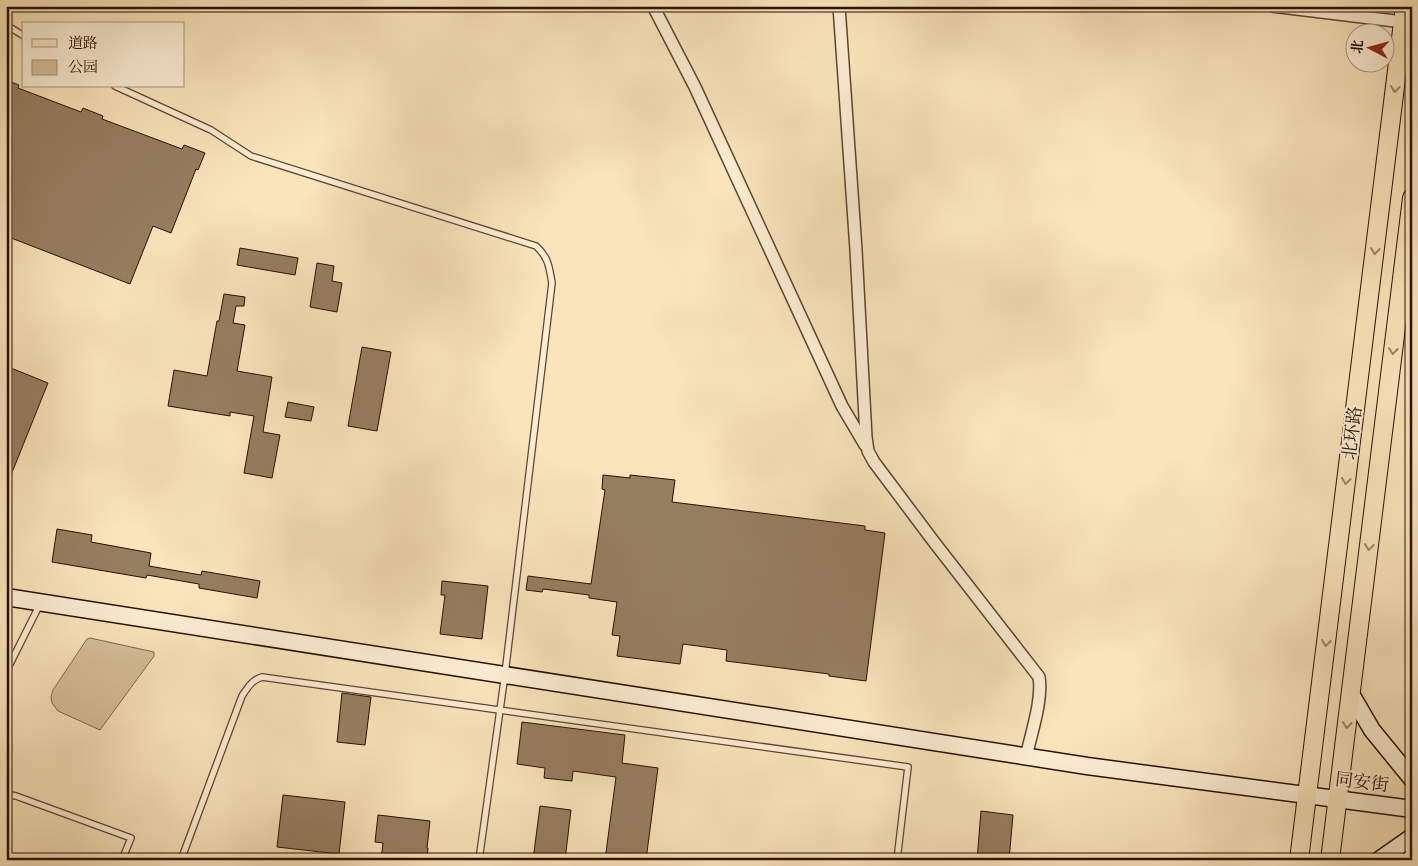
<svg xmlns="http://www.w3.org/2000/svg" width="1418" height="866" viewBox="0 0 1418 866" font-family="'Libre Bodoni','Noto Serif SC',serif">
	<style>
		.green { fill: #d6c09b; stroke: #80684e }
		.building { fill: #967e61; stroke: #2a1000 }
		.lines { fill: none; stroke-linecap: round; stroke-linejoin: round }
		.lane-casing { stroke: #5e452f; stroke-width: 8 }
		.street-casing { stroke: #5e452f; stroke-width: 14 }
		.secondary-casing { stroke: #2a1000; stroke-width: 19 }
		.primary-casing { stroke: #2a1000; stroke-width: 20 }
		.lane { stroke: #fbedd3; stroke-width: 5.5 }
		.street { stroke: #fbedd3; stroke-width: 11 }
		.secondary { stroke: #fbedd3; stroke-width: 16 }
		.primary { stroke: #f9e4bb; stroke-width: 18 }
		.oneway { stroke: #9c8567 }
		.labels { text-anchor: middle; stroke-width: 4; stroke-linejoin: round; paint-order: stroke }
		.street-label { font-size: 18px; fill: #2a1000; stroke: #fbedd3 }
	</style>
	<rect width="100%" height="100%" fill="#f9e4bb"/>
	<filter id="stains"><feTurbulence type="fractalNoise" baseFrequency=".004" numOctaves="4"/><feColorMatrix values="0 0 0 0 .2 0 0 0 0 .09 0 0 0 0 .02 0 0 0 .5 -.17"/></filter>
	<radialGradient id="worn" r=".72"><stop offset=".6" stop-color="#630" stop-opacity="0"/><stop offset="1" stop-color="#630" stop-opacity=".3"/></radialGradient>
	<path class="green" d="M90,638L154,652V656L100,730L58,711L52,703L51,697L53,690L87,639Z"/>
	<g class="building">
		<path d="M6,80L19,85L18,88L81,112L83,108L103,116L102,119L182,149L184,145L205,153L198,170L196,169L171,233L153,226L130,284L6,236Z"/>
		<path d="M240,248L298,258L295,275L237,265Z"/>
		<path d="M317,263L334,266L332,281L342,283L337,312L310,307Z"/>
		<path d="M224,294L245,297L244,306H236L233,323L245,325L237,371L272,377L263,432L280,435L272,478L244,473L254,416L230,412V416L168,406L174,370L207,376L217,321H219Z"/>
		<path d="M362,347L391,352L377,431L348,426Z"/>
		<path d="M6,366L48,383L7,485H6Z"/>
		<path d="M288,402L314,407L311,421L285,417Z"/>
		<path d="M603,475L630,478V475L675,480L672,502L865,526V530L885,533L866,681L829,676V674L726,661L727,650L683,644L680,664L617,656L620,636L612,635L617,602L589,598V595L543,589L542,592L526,590L528,576L591,584L605,490L602,489Z"/>
		<path d="M57,529L92,535L91,542L151,553L149,566L201,575L202,571L260,581L257,598L199,588V584L147,575L146,578L52,562Z"/>
		<path d="M442,581L488,586L482,639L440,634L445,595H441Z"/>
		<path d="M342,693L371,697L365,745L337,742Z"/>
		<path d="M522,722L625,735L622,763L658,768L646,860H605L616,777L573,771L572,781L544,778L545,768L517,764Z"/>
		<path d="M283,795L345,802L339,854L277,847Z"/>
		<path d="M540,806L571,810L565,860H533Z"/>
		<path d="M981,811L1013,815L1009,860H977Z"/>
		<path d="M378,815L430,821L427,848H428L427,860H381L383,843L375,842Z"/>
	</g>
	<g class="lines">
		<defs>
			<g id="lane">
				<path d="M6,25L24,36"/>
				<path d="M115,86L211,130L251,156L536,246C549,258 549,267 552,283L505,674L479,860"/>
				<path d="M1399,315L1412,318"/>
				<path d="M6,672L40,604"/>
				<path d="M6,794L16,796L131,838L122,860"/>
				<path d="M181,860L242,696C248,687 252,680 262,677L908,767L897,860"/>
			</g>
			<g id="street">
				<path d="M653,6L695,87L842,406L865,445"/>
				<path d="M839,6L856,250L866,437L868,451L874,462L934,542L1039,677C1043,699 1031,734 1026,757"/>
				<path d="M1272,6L1403,22"/>
			</g>
			<g id="secondary">
				<path d="M6,597L1087,766L1412,809"/>
				<path d="M1351,694L1372,730L1412,779"/>
				<path d="M1379,860L1412,837"/>
			</g>
			<g id="primary">
				<path d="M1299,860L1405,6"/>
				<path d="M1330,860L1412,198"/>
			</g>
		</defs>
		<use href="#lane" class="lane-casing"/>
		<use href="#street" class="street-casing"/>
		<use href="#secondary" class="secondary-casing"/>
		<use href="#primary" class="primary-casing"/>
		<use href="#lane" class="lane"/>
		<use href="#street" class="street"/>
		<use href="#secondary" class="secondary"/>
		<use href="#primary" class="primary"/>
	</g>
	<defs><path id="oneway-chevron" d="M-2-3.5L2.5 0L-2 3.5" fill="none" stroke-width="1.6" stroke-linecap="round" stroke-linejoin="round" transform="scale(1.25)"/></defs>
	<g class="oneway">
		<use href="#oneway-chevron" transform="translate(1395 89) rotate(97)"/>
		<use href="#oneway-chevron" transform="translate(1375 251) rotate(97)"/>
		<use href="#oneway-chevron" transform="translate(1393 351) rotate(97)"/>
		<use href="#oneway-chevron" transform="translate(1346 481) rotate(97)"/>
		<use href="#oneway-chevron" transform="translate(1369 547) rotate(97)"/>
		<use href="#oneway-chevron" transform="translate(1326 643) rotate(97)"/>
		<use href="#oneway-chevron" transform="translate(1347 725) rotate(97)"/>
	</g>
	<g class="labels">
		<g class="street-label">
			<text transform="translate(1352 433) rotate(-83)" y="6">北环路</text>
			<text transform="translate(1362 782) rotate(7)" y="6">同安街</text>
		</g>
	</g>
	<rect width="1418" height="866" fill="none" stroke="#f9e4bb" stroke-width="25"/>
	<rect x="8" y="8" width="1403" height="851" fill="none" stroke="#2a1000" stroke-width="2.5"/>
	<rect x="12" y="12" width="1393" height="841" fill="none" stroke="#2a1000"/>
	<rect x="22" y="22" width="162" height="65" fill="#fbedd3" stroke="#a7957f"/>
	<rect x="32" y="39" width="25" height="8" fill="#f9e4bb" stroke="#a7957f"/>
	<text x="68" y="48" font-size="15" fill="#2a1000">道路</text>
	<rect x="32" y="60" width="25" height="15" fill="#d6c09b" stroke="#a7957f"/>
	<text x="68" y="72" font-size="15" fill="#2a1000">公园</text>
	<g transform="translate(1370 48) rotate(276)"><circle r="24" fill="#fbedd3" stroke="#a7957f"/>
	<path d="M0-4L9 19L0 12L-9 19Z" fill="#8f2418"/>
	<text y="-8" font-size="14" font-weight="bold" text-anchor="middle" fill="#2a1000">北</text>
	</g>
	<rect width="100%" height="100%" filter="url(#stains)"/>
	<rect width="100%" height="100%" fill="url(#worn)"/>
</svg>
